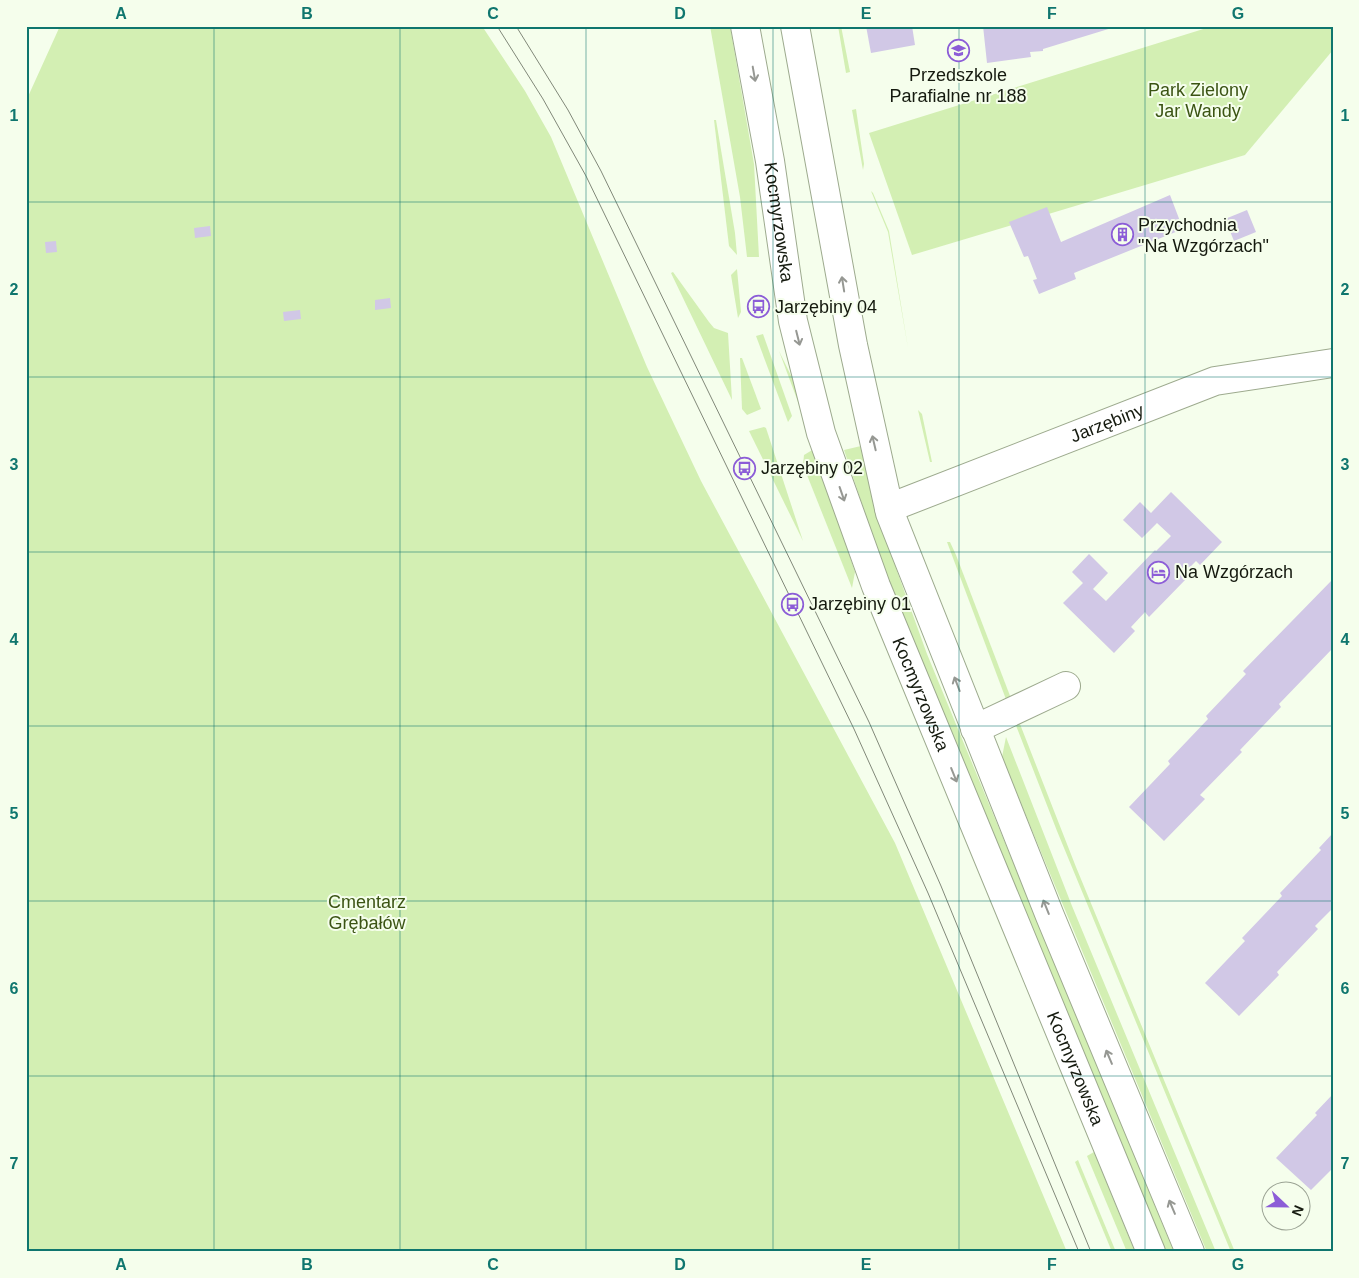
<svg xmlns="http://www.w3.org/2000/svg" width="1359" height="1278" viewBox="0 0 1359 1278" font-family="Helvetica,sans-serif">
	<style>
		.green { fill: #d3efb3 }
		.building { fill: #d1c8e6 }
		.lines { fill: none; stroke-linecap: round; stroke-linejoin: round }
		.minor-casing { stroke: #9daa8e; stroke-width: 30 }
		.major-casing { stroke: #9daa8e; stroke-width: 30 }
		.minor { stroke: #fff; stroke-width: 28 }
		.major { stroke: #fff; stroke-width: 28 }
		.tram { stroke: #818879; stroke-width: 1 }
		.oneway { stroke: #969893 }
		.grid { fill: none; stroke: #0f766e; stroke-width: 1; stroke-opacity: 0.55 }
		.labels { text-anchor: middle; stroke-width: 4; stroke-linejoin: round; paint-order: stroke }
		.poi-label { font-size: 18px; fill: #151a0f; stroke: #f5feec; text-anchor: start }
		.park-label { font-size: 18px; fill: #3b5413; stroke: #f5feec }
		.street-label { font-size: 18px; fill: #151a0f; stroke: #f5feec }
		.neatline { fill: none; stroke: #0f766e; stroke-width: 2 }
		.grid-label { font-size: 16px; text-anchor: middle; font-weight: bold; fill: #0f766e }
	</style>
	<rect width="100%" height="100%" fill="#f5feec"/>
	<g class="green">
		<path d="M60,26H482L525,91L551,137L647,367L701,481L895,843L1067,1252H26V101Z"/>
		<path d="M710,26H730L754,164L759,257H747L740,197Z"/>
		<path d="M838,26H841L850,72L846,73Z"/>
		<path d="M1213,26H1333V50L1245,155L912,255L869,133Z"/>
		<path d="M856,109L864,164L863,170L852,110Z"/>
		<path d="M714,120H716L735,233L737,255L729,246Z"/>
		<path d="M871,191L873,193L889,231L908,348L888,232Z"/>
		<path d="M737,269L741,312L738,318L731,275Z"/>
		<path d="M673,272L709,322L714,328L728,333L732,400L671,273Z"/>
		<path d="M763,334L792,416L788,422L756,336Z"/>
		<path d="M779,351L798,390L804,418Z"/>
		<path d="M740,358H742L761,409L747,415L742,409Z"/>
		<path d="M918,410L922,414L932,462H930Z"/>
		<path d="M764,427L766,428L803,541L749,431Z"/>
		<path d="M861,446L897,571L927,654L1174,1252H1165L881,561L844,450Z"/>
		<path d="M814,449L855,572L852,588L803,465L804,455Z"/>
		<path d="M947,542H950L956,555L1012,701L1007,702Z"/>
		<path d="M1018,719L1076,867L1235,1252H1231L1057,831L1015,723Z"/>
		<path d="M1006,737L1072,906L1216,1252H1207L1024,811L1002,757Z"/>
		<path d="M1094,1152L1135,1252H1127L1087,1156Z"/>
		<path d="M1078,1160L1116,1252H1112L1075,1162Z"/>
	</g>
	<g class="building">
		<path d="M866,26H912L915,45L871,53Z"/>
		<path d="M983,26H1041V28L1048,26L1115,27L1043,49V51L1030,52L1031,57L987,63Z"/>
		<path d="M1170,195L1183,229L1074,273L1076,279L1039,294L1033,280L1037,279L1028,256L1024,257L1009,222L1047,207L1061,242Z"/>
		<path d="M1247,210L1256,232L1234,241L1225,219Z"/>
		<path d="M210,226L211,236L195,238L194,228Z"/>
		<path d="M56,241L57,252L46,253L45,242Z"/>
		<path d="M390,298L391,308L375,310V300Z"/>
		<path d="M300,310L301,319L284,321L283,312Z"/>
		<path d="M1171,492L1222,542L1200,565L1196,561L1182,575L1186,579L1149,617L1145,612L1131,627L1135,631L1114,653L1063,603L1083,583L1072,572L1089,554L1108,573L1093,589L1106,601L1155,550L1156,551L1171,536L1157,523L1142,538L1123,520L1140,502L1151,513Z"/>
		<path d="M1333,579V648L1279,704L1281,707L1240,750L1242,752L1200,795L1205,799L1164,841L1129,807L1170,764L1168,761L1208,719L1206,716L1246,674L1243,671Z"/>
		<path d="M1333,833V908L1315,926L1318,929L1277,972L1279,975L1239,1016L1205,983L1245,941L1242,938L1282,896L1280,893L1321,850L1319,848Z"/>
		<path d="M1333,1094V1168L1311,1190L1276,1158L1317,1115L1315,1113Z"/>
	</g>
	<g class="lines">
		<defs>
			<g id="minor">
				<path id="s1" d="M889,508L1215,381L1333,363"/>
				<path d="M975,729L1066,686"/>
			</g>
			<g id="major">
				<path id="s2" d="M745,26L770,161L793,321L821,433L876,586L1151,1252"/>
				<path d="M795,26L853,345L890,513L1050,916L1190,1252"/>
			</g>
		</defs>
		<use href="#minor" class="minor-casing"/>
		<use href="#major" class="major-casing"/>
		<use href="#minor" class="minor"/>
		<use href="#major" class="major"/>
		<g class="tram">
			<path d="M497,26L543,99L586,176L854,729L928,893L1079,1252"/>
			<path d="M516,26L568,110L601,171L869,722L941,886L1091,1252"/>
		</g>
	</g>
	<defs><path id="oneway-shaft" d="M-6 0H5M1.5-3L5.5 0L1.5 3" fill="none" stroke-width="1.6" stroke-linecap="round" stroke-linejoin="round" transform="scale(1.25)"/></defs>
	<g class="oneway">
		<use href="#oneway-shaft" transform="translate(754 74) rotate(80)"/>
		<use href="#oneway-shaft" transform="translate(843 284) rotate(-99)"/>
		<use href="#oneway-shaft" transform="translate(798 338) rotate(76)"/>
		<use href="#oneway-shaft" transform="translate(874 443) rotate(-103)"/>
		<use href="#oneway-shaft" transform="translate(842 494) rotate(71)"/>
		<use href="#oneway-shaft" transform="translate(957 684) rotate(-111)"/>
		<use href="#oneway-shaft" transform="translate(954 775) rotate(68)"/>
		<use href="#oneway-shaft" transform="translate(1046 907) rotate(-112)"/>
		<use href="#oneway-shaft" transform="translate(1109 1057) rotate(-113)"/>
		<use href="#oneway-shaft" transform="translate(1172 1207) rotate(-113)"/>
	</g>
	<path class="grid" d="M214,26V1252M400,26V1252M586,26V1252M773,26V1252M959,26V1252M1145,26V1252M26,202H1333M26,377H1333M26,552H1333M26,726H1333M26,901H1333M26,1076H1333"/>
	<defs>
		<symbol id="school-ring" viewBox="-11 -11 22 22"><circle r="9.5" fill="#f5feec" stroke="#8c5dd7" stroke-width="1.5"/><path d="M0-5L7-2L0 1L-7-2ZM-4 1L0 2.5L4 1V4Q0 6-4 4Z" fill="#8c5dd7"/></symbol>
		<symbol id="building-ring" viewBox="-11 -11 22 22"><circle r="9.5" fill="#f5feec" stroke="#8c5dd7" stroke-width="1.5"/><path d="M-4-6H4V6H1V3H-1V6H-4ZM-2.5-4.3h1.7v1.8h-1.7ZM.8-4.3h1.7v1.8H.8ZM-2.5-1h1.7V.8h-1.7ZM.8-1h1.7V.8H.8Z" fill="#8c5dd7"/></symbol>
		<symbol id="bus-ring" viewBox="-11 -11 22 22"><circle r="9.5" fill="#f5feec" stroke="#8c5dd7" stroke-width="1.5"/><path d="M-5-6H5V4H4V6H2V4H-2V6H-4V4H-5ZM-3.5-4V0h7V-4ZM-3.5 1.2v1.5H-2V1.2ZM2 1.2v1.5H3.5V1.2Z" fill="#8c5dd7"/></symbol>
		<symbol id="hotel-ring" viewBox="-11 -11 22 22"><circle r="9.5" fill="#f5feec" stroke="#8c5dd7" stroke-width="1.5"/><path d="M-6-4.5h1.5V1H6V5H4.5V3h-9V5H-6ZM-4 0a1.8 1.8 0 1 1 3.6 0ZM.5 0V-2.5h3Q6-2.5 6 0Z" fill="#8c5dd7"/></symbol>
	</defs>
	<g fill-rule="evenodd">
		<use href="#school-ring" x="946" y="38" width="25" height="25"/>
		<use href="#building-ring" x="1110" y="222" width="25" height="25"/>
		<use href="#bus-ring" x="746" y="294" width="25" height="25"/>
		<use href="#bus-ring" x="732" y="456" width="25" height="25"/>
		<use href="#hotel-ring" x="1146" y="560" width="25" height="25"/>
		<use href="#bus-ring" x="780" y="592" width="25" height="25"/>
	</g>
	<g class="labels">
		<g class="poi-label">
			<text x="958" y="81" text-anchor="middle">Przedszkole<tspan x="958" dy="21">Parafialne nr 188</tspan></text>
			<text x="1138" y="231">Przychodnia<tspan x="1138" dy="21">"Na Wzgórzach"</tspan></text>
			<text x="775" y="313">Jarzębiny 04</text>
			<text x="761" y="474">Jarzębiny 02</text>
			<text x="1175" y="578">Na Wzgórzach</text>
			<text x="809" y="610">Jarzębiny 01</text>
		</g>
		<g class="park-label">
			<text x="1198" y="96">Park Zielony<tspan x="1198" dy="21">Jar Wandy</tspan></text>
			<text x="367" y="908">Cmentarz<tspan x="367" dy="21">Grębałów</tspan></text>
		</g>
		<g class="street-label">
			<text dy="6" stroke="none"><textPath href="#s2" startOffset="199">Kocmyrzowska</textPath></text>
			<text dy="6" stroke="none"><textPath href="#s1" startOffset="234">Jarzębiny</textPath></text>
			<text dy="6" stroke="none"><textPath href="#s2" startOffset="694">Kocmyrzowska</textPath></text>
			<text dy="6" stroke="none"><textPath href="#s2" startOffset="1099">Kocmyrzowska</textPath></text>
		</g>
	</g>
	<rect width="1359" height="1278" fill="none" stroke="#f5feec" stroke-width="55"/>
	<g transform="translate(1286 1206) rotate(112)"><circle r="24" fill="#f5feec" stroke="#9ba394"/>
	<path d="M0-4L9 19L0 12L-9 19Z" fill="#8c5dd7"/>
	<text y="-8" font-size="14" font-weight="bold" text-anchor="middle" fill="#151a0f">N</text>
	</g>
	<rect x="28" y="28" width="1304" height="1222" class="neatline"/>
	<g class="grid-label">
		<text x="121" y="19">A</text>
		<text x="307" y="19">B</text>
		<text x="493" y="19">C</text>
		<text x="680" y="19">D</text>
		<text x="866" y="19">E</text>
		<text x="1052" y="19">F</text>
		<text x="1238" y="19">G</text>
		<text x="14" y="121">1</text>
		<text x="1345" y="121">1</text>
		<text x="14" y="295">2</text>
		<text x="1345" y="295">2</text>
		<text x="14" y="470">3</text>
		<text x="1345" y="470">3</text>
		<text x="14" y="645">4</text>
		<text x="1345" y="645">4</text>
		<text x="14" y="819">5</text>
		<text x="1345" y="819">5</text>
		<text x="14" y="994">6</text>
		<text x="1345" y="994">6</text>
		<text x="14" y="1169">7</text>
		<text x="1345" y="1169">7</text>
		<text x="121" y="1270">A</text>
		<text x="307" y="1270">B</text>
		<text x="493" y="1270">C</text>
		<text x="680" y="1270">D</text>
		<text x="866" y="1270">E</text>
		<text x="1052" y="1270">F</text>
		<text x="1238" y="1270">G</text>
	</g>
</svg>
